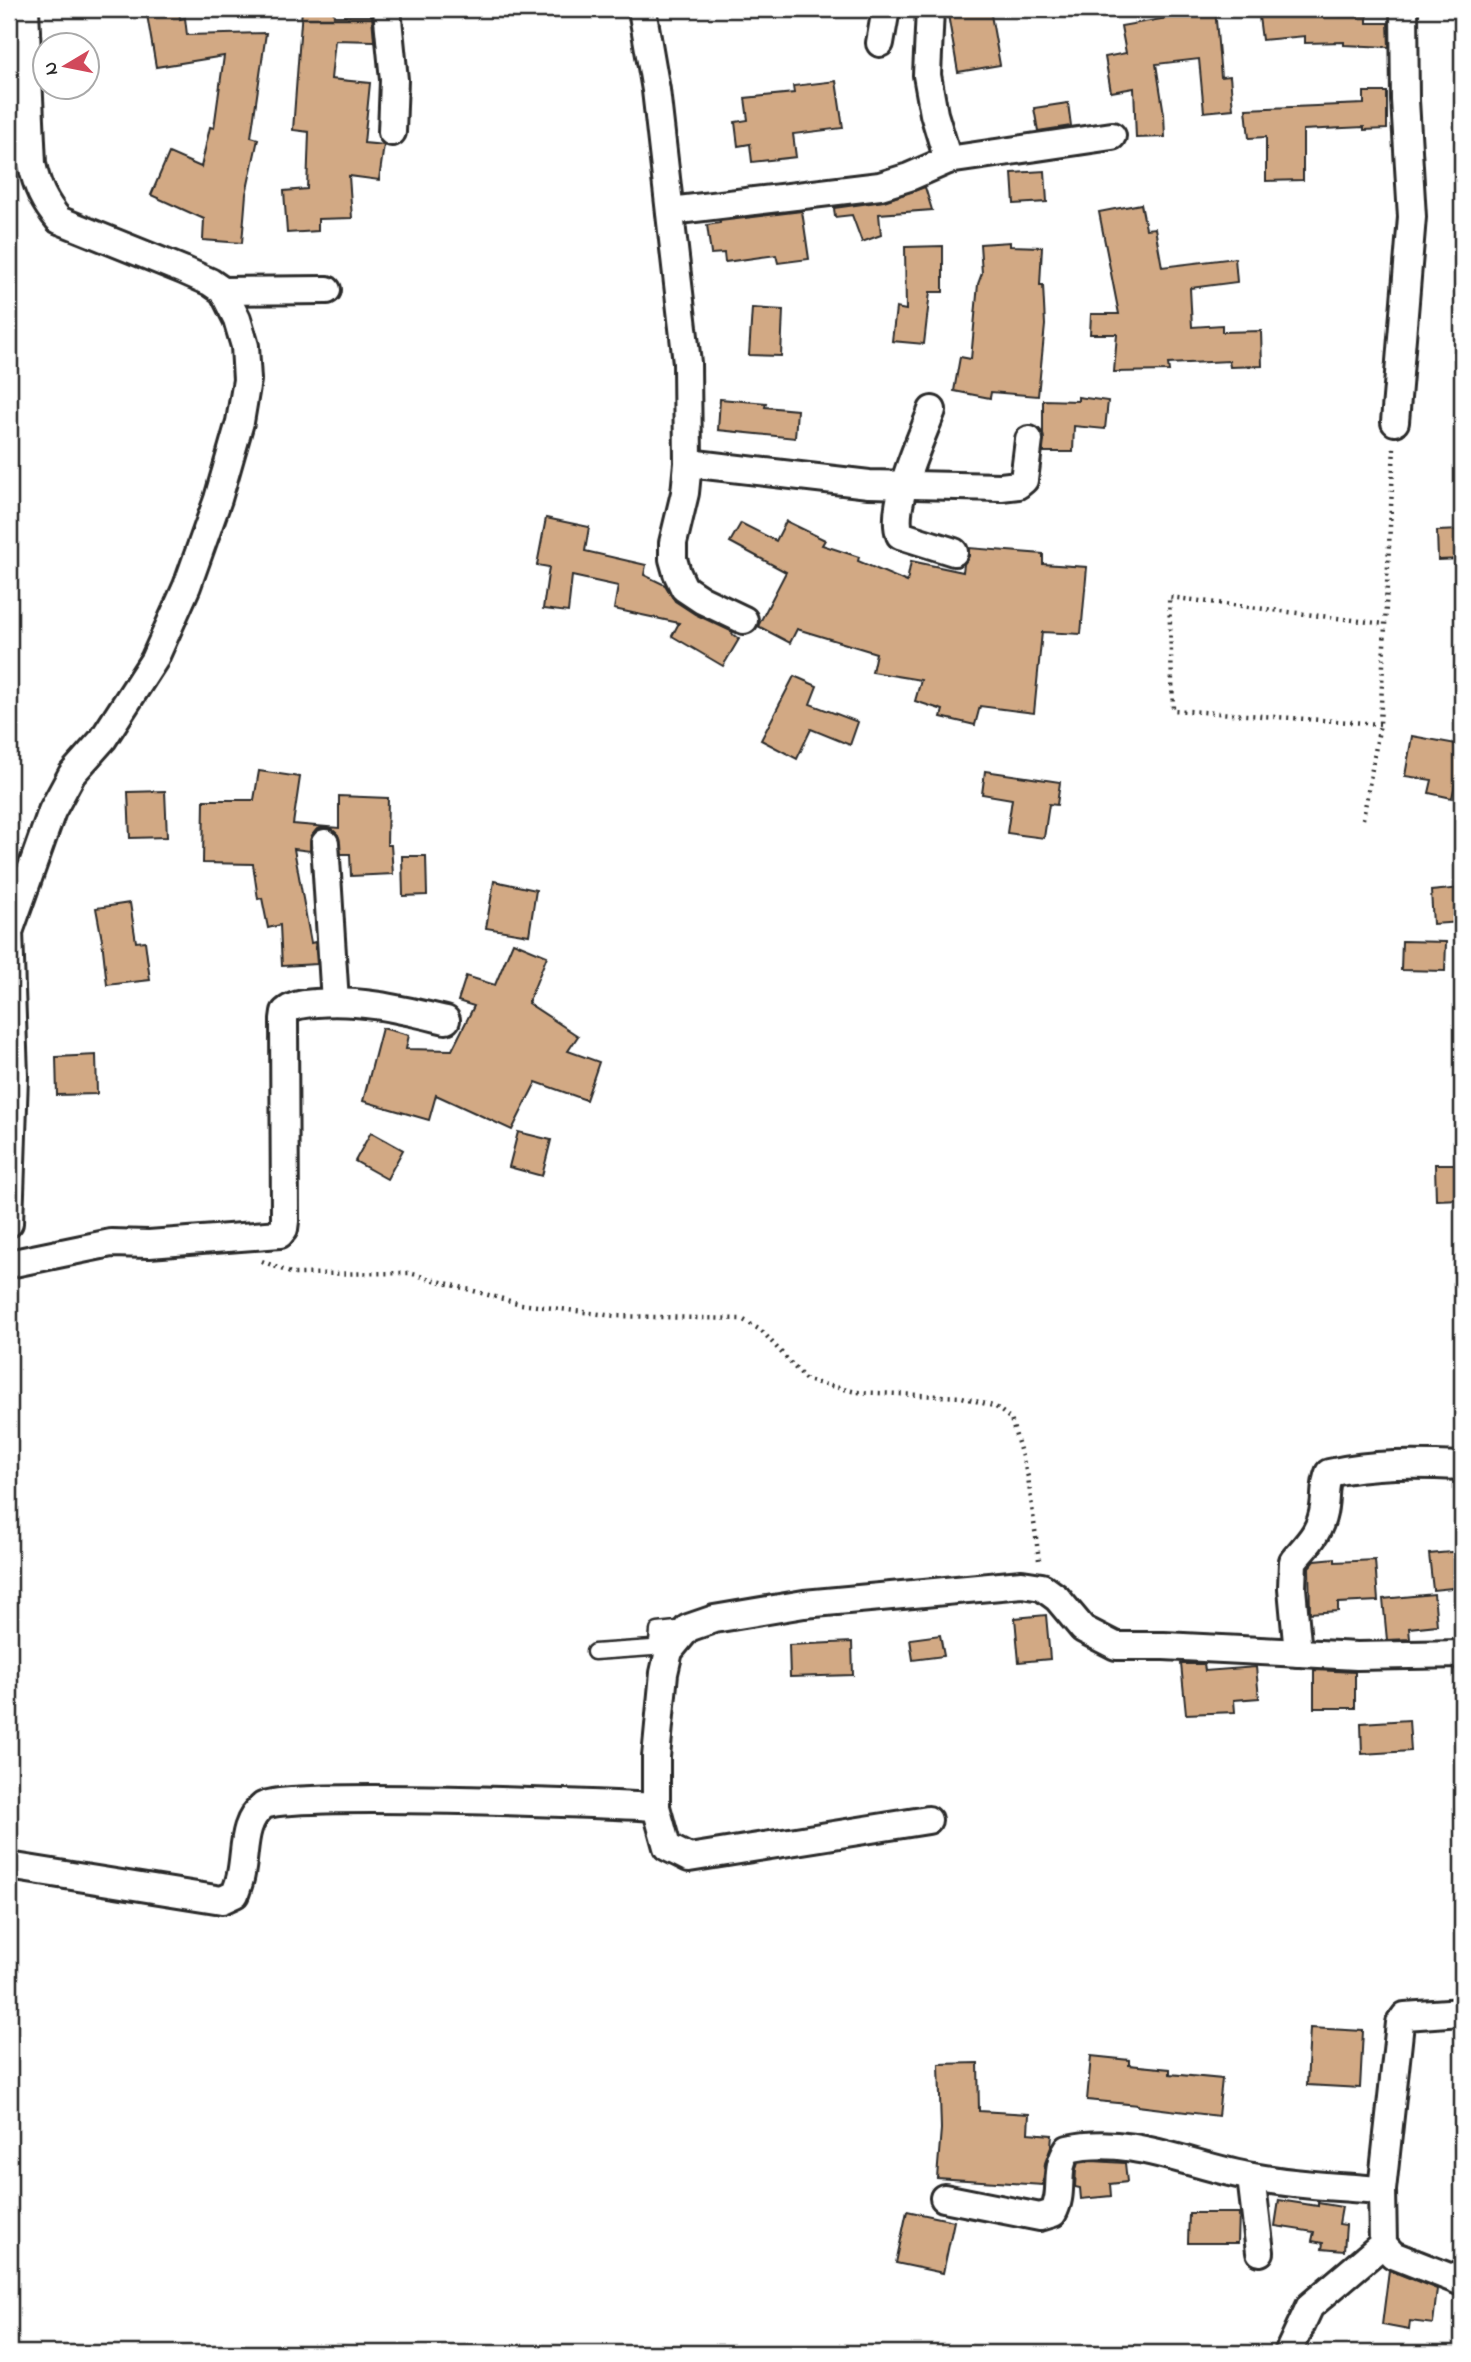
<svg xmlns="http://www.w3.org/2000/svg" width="1471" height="2362" viewBox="0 0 1471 2362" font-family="'Indie Flower',sans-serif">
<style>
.building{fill:#d2a984;stroke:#2b2b2b;stroke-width:2}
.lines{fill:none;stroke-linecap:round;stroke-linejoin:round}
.service-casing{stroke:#2b2b2b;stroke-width:19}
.minor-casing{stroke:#2b2b2b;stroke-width:32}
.path{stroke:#2b2b2b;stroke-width:4.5;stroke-dasharray:2 5;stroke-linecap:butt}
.service{stroke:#fff;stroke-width:14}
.minor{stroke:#fff;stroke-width:26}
</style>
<rect width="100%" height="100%" fill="#fff"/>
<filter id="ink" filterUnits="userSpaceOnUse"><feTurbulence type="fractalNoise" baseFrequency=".0143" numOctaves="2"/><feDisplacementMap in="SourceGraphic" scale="14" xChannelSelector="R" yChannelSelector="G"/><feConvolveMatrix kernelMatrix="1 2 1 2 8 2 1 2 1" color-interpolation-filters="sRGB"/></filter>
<g filter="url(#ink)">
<!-- building -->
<g class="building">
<polygon points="146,9 179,9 180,19 185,18 187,35 266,33 251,137 258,139 246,194 242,243 203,240 204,219 151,195 169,153 201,167 210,127 214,128 224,56 156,67"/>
<polygon points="302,9 333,9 334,16 372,16 374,41 335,40 331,79 370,83 364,143 384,145 379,180 349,176 352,218 318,219 318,231 287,233 284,191 307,189 309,132 293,130"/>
<polygon points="947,9 990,9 1000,65 958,72"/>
<polygon points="1171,9 1215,9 1221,77 1230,76 1233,109 1204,112 1199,59 1156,64 1164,114 1165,137 1136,138 1134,88 1111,92 1105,57 1126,53 1121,26 1173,17"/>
<polygon points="1258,9 1340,9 1340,16 1367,16 1367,23 1388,23 1389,47 1344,45 1344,42 1305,43 1305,36 1262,40"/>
<polygon points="836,81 843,128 793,134 796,157 752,162 750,144 738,146 735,122 748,120 745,98 794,93 793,86"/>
<polygon points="1364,92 1387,92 1387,129 1364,130 1364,127 1303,130 1303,180 1266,181 1266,137 1249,138 1246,109 1364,104"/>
<polygon points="1068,103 1071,126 1038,131 1034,108"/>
<polygon points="1045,171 1047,202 1014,204 1012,173"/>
<polygon points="925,187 932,210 879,214 881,235 862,242 852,215 835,217 834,208 884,201"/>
<polygon points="1141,204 1146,229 1155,228 1162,267 1235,258 1237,282 1190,288 1192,327 1222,325 1222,332 1261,331 1262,366 1230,367 1229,361 1168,364 1169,371 1114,372 1117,334 1090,334 1091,314 1119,314 1099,212"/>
<polygon points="802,211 809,259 778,263 776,255 725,262 724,253 711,254 707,225 720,223 720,221"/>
<polygon points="1010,242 1010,246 1042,247 1040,285 1043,285 1045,325 1038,396 991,392 990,398 954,391 960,357 971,359 978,284 982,273 980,244"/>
<polygon points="943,246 943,292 930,292 924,344 892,341 896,308 906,310 905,247"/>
<polygon points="752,308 783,310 781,356 749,355"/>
<polygon points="1078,397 1108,401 1105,429 1074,426 1073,452 1043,452 1043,400 1078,401"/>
<polygon points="720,399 766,403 765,407 797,410 795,438 718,430"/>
<polygon points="546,518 589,527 585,551 646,565 644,575 665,585 675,601 695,614 733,632 732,634 739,639 723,666 672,636 679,623 614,609 618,586 572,576 568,612 543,609 549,567 537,565"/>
<polygon points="786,521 825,540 822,545 859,557 858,561 907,582 911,561 963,572 964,564 969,556 969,548 1043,554 1043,564 1087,567 1081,634 1042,632 1034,713 980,706 975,725 941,717 943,710 915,701 921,680 872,672 876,653 797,629 790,643 758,626 786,572 730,542 741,523 776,541"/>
<polygon points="1462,530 1462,559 1438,560 1437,531"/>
<polygon points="794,676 817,686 810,704 858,722 850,745 811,729 797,759 761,740"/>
<polygon points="1412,736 1462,745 1462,786 1455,784 1452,798 1429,793 1432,780 1405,776"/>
<polygon points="259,771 300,777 293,824 339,828 339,796 388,798 387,845 391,845 393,874 351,876 350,854 341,854 338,835 331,829 323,827 316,830 311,837 310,851 294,849 311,943 315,942 317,964 282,966 280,925 268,928 262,898 258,899 253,864 203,863 204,800 254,800"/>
<polygon points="985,771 1060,782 1057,805 1049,804 1044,838 1007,833 1012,799 982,794"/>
<polygon points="165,791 167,837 130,838 128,792"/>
<polygon points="402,856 426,856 427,895 403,896"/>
<polygon points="494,881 536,890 529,935 486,928"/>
<polygon points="1462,888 1462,922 1433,924 1431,891"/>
<polygon points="130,903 136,942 145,941 150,980 107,985 102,940 96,908"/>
<polygon points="1402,941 1446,942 1445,971 1401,970"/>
<polygon points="513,942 547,956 528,1003 578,1036 568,1051 599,1062 586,1100 536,1082 512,1130 436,1095 429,1120 363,1101 382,1028 409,1035 406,1049 452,1050 474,1006 458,1001 466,976 495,985"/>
<polygon points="96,1055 97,1094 57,1095 56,1057"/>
<polygon points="371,1132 403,1150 387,1179 355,1161"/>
<polygon points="518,1132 551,1140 542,1176 509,1167"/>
<polygon points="1435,1164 1462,1164 1462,1199 1436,1200"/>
<polygon points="1462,1551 1462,1587 1433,1590 1429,1554"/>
<polygon points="1335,1558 1335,1562 1375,1560 1378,1601 1338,1603 1338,1611 1310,1613 1309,1567 1315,1560"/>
<polygon points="1434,1594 1437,1625 1409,1628 1410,1639 1387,1640 1383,1599"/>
<polygon points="1046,1615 1050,1659 1019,1662 1015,1618"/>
<polygon points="940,1635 944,1656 913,1660 910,1639"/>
<polygon points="852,1642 853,1675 790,1677 789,1645"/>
<polygon points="1181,1664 1204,1664 1205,1671 1256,1667 1259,1698 1234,1700 1235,1712 1186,1714"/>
<polygon points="1314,1670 1355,1672 1355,1708 1314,1708"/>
<polygon points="1409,1720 1411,1751 1362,1754 1361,1723"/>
<polygon points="1310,2028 1363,2031 1360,2088 1307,2085"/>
<polygon points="1091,2056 1129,2060 1129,2065 1170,2069 1170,2074 1222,2079 1218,2116 1138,2106 1138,2105 1087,2100"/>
<polygon points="978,2063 979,2111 1029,2114 1028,2133 1052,2135 1051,2147 1045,2163 1043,2185 937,2178 941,2129 939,2064"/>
<polygon points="1092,2161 1125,2163 1127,2182 1110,2184 1111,2196 1081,2199 1080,2188 1075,2187 1076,2169 1078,2163"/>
<polygon points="1279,2200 1318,2206 1318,2203 1342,2207 1339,2224 1346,2225 1344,2251 1322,2249 1323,2243 1312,2241 1314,2232 1275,2226"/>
<polygon points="907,2211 954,2221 943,2273 896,2263"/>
<polygon points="1189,2213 1239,2213 1238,2243 1188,2243"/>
<polygon points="1389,2270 1437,2289 1433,2324 1410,2321 1409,2330 1382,2325"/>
</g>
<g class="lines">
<!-- service casing -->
<g class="service-casing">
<polyline id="service" points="594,1652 652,1648 657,1644 658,1631 686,1628"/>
</g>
<!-- minor casing -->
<g class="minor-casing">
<g id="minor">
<polyline points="387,9 394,80 392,132"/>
<polyline points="642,9 656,90 687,363 688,463 685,493 673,543 673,559 677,573 684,588 702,600 744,620"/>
<polyline points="930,9 927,75 934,114 948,160"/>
<polyline points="880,43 886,9"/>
<polyline points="670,211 880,186 909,177 948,160 1112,136"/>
<polyline points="223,291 327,290"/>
<path d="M932,410C921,440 889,506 900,535L954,552"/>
<polyline points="1395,422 1412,217 1405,100 1404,9"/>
<polyline points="688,463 869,484 1001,487 1018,485 1024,480 1029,440"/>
<polyline points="325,843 335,1002"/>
<polyline points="9,931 14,1076 9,1223"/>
<path d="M9,932L52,811L72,774L103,739L154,660L187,586L218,499L240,422L247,380L245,346L237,319L223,291L210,282L183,270L59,220C44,202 37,187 32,164L25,9"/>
<path d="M9,1264L111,1243L149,1244L280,1234L284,1229L285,1221L284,1019L285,1012C294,1004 305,1004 316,1003C361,999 403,1010 446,1020"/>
<path d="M1298,1653L1292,1588L1293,1561C1308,1543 1321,1532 1324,1507C1326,1494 1324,1485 1329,1473C1373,1463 1417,1464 1462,1466"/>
<polyline points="656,1807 667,1847 689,1858 928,1820"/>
<path d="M9,1866L222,1900L235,1894C237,1888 240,1881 241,1874C246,1850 242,1822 263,1806C281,1791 610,1804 656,1807V1757L664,1673L669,1651L688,1628L714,1619L804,1604L1022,1584L1042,1587L1057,1598L1083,1629L1116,1646H1164L1357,1656L1462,1654"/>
<polyline points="1462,2012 1405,2016 1400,2023 1382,2190 1383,2244 1393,2255 1462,2282"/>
<polyline points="1251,2177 1260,2252"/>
<path d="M944,2198L1040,2217L1053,2213C1065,2192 1053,2171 1068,2149C1130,2134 1193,2167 1253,2177C1296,2185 1339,2187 1382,2190"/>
<polyline points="1288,2353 1310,2306 1383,2244"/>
</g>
</g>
<!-- path -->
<g class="path">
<polyline points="1380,724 1173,710 1169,597 1385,624"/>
<polyline points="1363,819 1380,724 1394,447"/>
<polyline points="262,1261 293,1274 409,1273 521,1304 615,1316 742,1319 762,1331 806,1380 856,1392 962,1397 996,1407 1011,1419 1028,1477 1039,1560"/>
</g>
<!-- service -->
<use href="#service" class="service"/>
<!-- minor -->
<use href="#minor" class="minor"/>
</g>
</g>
<!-- margin -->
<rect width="1471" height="2362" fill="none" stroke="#fff" stroke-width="35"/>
<rect x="18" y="18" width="1436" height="2327" fill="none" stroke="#2b2b2b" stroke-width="2.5" filter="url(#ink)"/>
<!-- north arrow -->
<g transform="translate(66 66) rotate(260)"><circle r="33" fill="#ffffff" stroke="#aaaaaa" stroke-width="2"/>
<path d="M0-5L12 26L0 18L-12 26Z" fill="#d1495b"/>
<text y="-10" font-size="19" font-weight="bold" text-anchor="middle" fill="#2b2b2b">N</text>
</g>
</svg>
